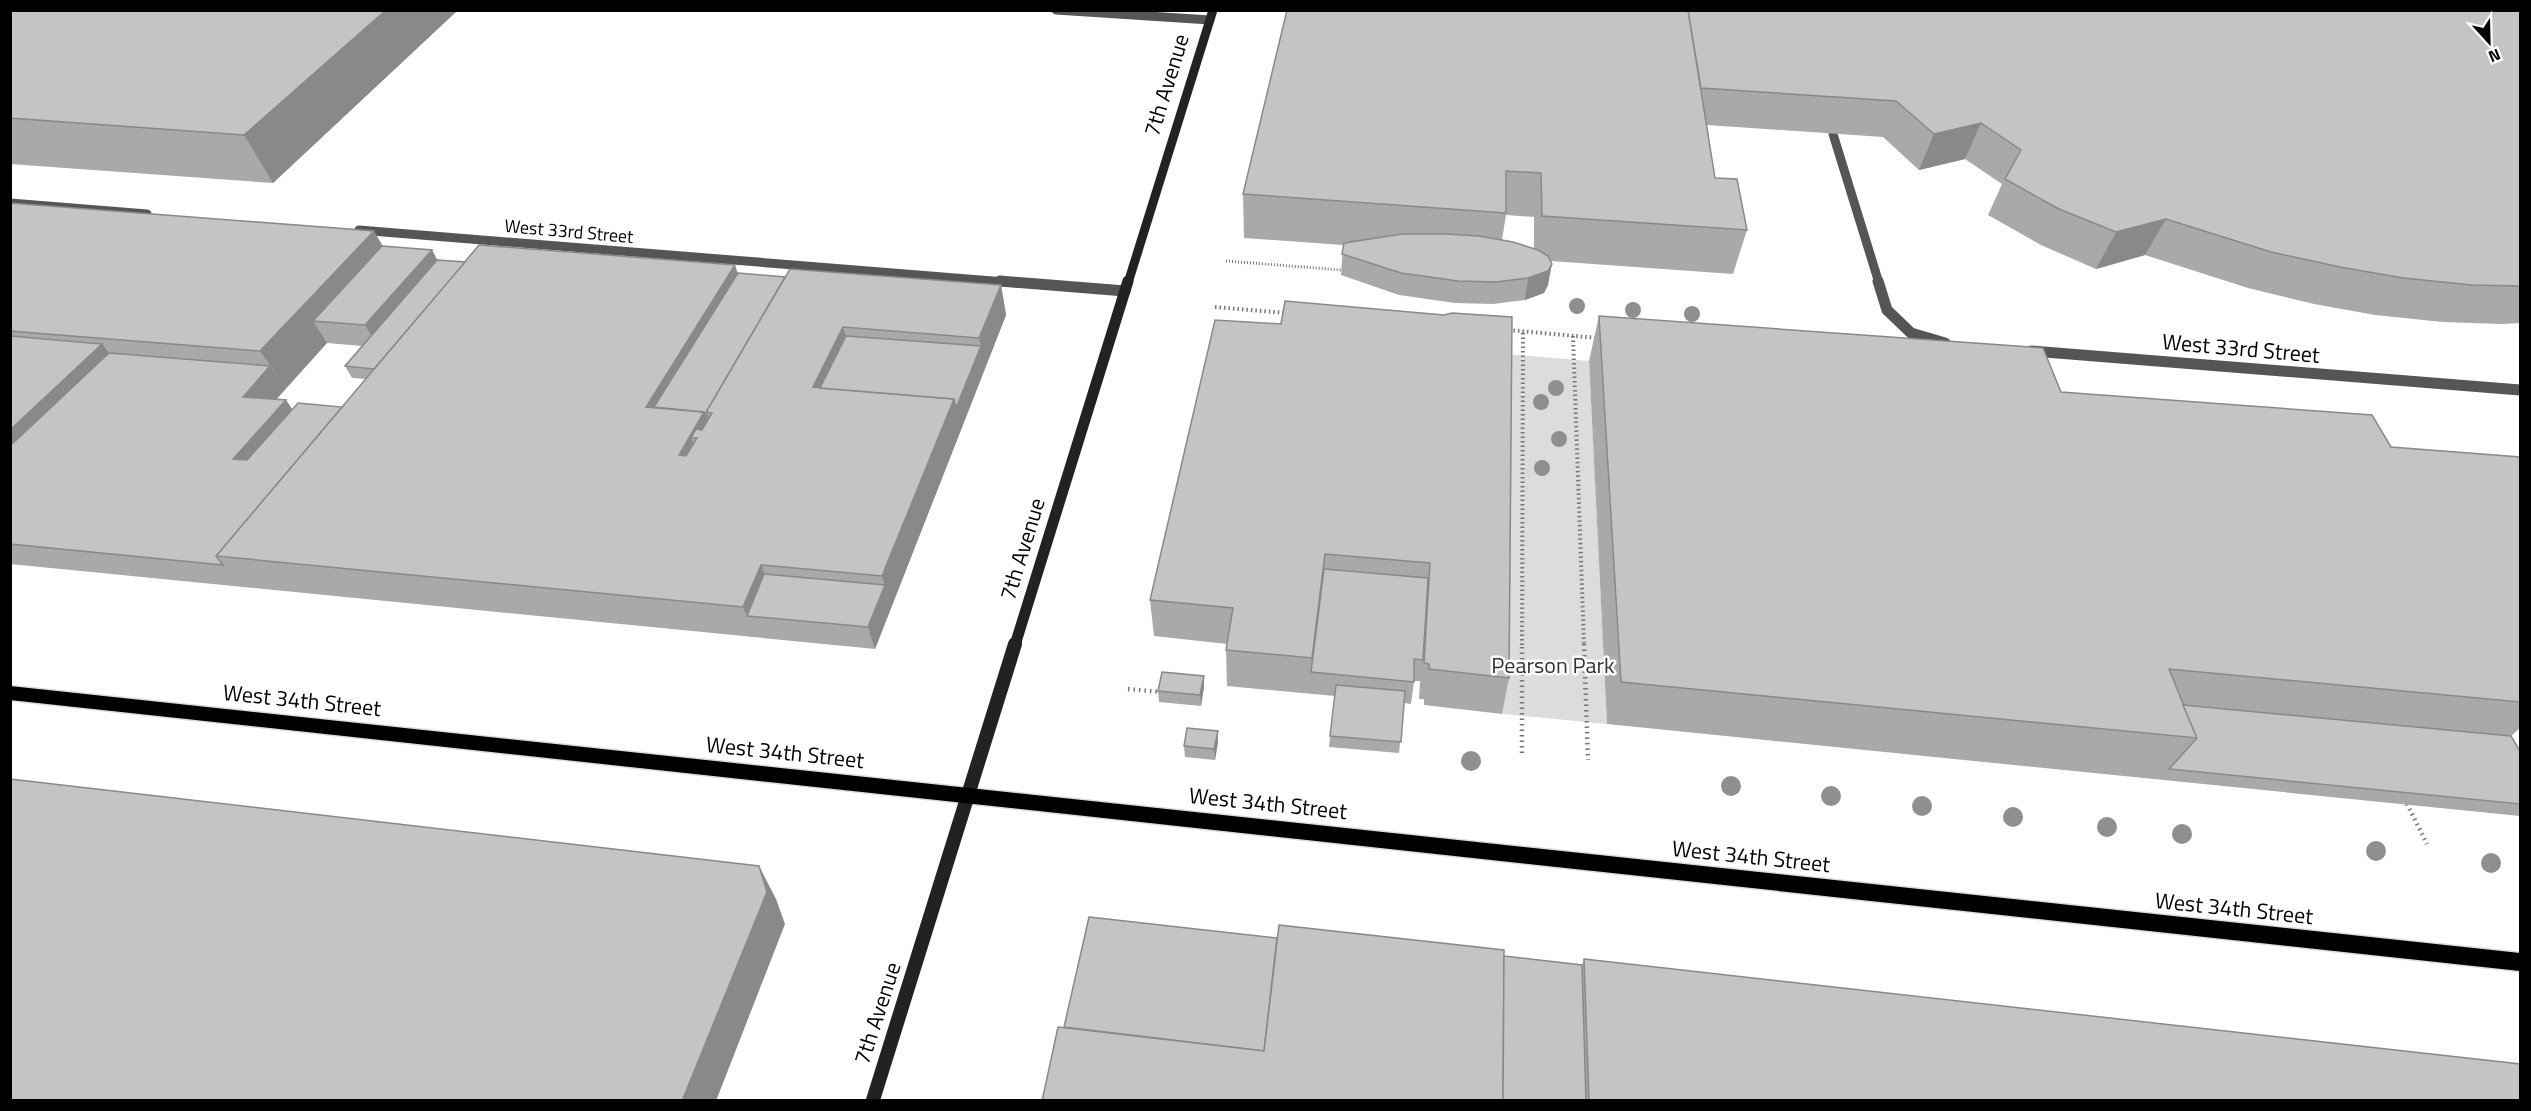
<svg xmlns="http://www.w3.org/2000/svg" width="2531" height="1111" viewBox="0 0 2531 1111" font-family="'Titillium Web',sans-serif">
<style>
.green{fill:#dcdcdc}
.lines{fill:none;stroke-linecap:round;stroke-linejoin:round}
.primary-casing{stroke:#dbdbdb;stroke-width:3}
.path-far2{stroke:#777;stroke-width:3;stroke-dasharray:1 2;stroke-linecap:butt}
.path-far1{stroke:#777;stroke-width:4;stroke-dasharray:1.5 3;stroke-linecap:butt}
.path{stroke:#777;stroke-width:4.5;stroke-dasharray:1.5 4;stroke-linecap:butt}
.service-far1{stroke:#555;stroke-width:9}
.service{stroke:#555;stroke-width:11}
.minor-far1{stroke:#555;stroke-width:9}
.minor{stroke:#555;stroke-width:11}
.secondary-far2{stroke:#222;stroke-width:9}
.secondary-far1{stroke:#222;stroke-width:11}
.secondary{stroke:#222;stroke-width:14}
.primary{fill:#000;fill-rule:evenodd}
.tree{fill:#8f8f8f}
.wall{fill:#a9a9a9;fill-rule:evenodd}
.shaded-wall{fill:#898989}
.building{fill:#c4c4c4;stroke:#898989;stroke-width:1.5}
.labels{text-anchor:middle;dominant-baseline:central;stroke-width:5;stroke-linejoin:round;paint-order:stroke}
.far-street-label{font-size:18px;fill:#000;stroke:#fff}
.street-label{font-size:22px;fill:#000;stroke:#fff}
.park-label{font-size:22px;fill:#333;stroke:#fff}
</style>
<rect width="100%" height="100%" fill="#fff"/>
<!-- green -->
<polygon class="green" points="1506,354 1589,361 1607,724 1502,714"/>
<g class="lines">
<!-- primary casing -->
<g class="primary-casing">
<polygon id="primary" points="10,686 2520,953 2520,971 10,700"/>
</g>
<!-- path-far2 -->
<polyline class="path-far2" points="1226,261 1341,270"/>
<!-- path-far1 -->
<g class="path-far1">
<polyline points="1215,307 1286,313"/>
<polyline points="1509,330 1597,338"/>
<polyline points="1573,336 1584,645"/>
<polyline points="1522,645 1523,331"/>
</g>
<!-- path -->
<g class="path">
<polyline points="1584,644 1588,760"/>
<polyline points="1128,689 1161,692"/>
<polyline points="1522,753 1522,644"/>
<polyline points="2407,804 2427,844"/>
</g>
<!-- service-far1 -->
<polyline class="service-far1" points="1833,134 1879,283"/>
<!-- service -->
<g class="service">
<polyline points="1878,281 1887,310 1911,333 1945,343"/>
<polyline points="2031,351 2520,390"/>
</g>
<!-- minor-far1 -->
<g class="minor-far1">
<polyline points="1056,10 1210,20"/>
<polyline points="10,203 147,214"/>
<polyline points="359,230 1018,283"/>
</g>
<!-- minor -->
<polyline class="minor" points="1000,281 1125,291"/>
<!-- secondary-far2 -->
<polyline class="secondary-far2" points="1128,283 1213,10"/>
<!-- secondary-far1 -->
<polyline class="secondary-far1" points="1015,645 1128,281"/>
<!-- secondary -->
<polyline class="secondary" points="873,1100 1015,644"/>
<!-- primary -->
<use href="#primary" class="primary"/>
</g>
<!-- trees -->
<g class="tree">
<circle cx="1577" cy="306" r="8"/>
<circle cx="1633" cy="310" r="8"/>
<circle cx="1692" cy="314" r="8"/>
<circle cx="1556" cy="388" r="8"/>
<circle cx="1541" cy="402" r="8"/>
<circle cx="1559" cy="439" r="8"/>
<circle cx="1542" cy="468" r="8"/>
<circle cx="1471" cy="761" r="10"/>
<circle cx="1731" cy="786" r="10"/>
<circle cx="1831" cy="796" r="10"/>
<circle cx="1922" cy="806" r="10"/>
<circle cx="2013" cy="817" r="10"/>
<circle cx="2107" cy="827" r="10"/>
<circle cx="2182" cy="834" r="10"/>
<circle cx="2376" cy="851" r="10"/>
<circle cx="2491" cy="863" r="10"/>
</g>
<!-- wall -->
<g class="wall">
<polygon points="10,10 458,10 273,183 10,164"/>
<path d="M1287,10H2520V323L2502,324L2443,322L2375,315L2314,304L2248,288L2145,255L2096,269L2041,245L1988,215L2002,184L1965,159L1919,170L1883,137L1707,125L1715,178L1747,230L1733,274L1551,261L1548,285L1544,293L1525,300L1493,304L1455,303L1399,295L1341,275L1343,245L1244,238L1243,194ZM1506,215L1534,217V249L1502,240Z"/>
<path d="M10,203L383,246L432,250L437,260L465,262L738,273L785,277L1001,285L1006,315L875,649L10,564ZM327,343L362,346L345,366L352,378L366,379L342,407L292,409L276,400Z"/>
<polygon points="1599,316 2391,447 2520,457 2520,728 2511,736 2520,751 2520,816 1607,724 1589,361"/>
<polygon points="1281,324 1509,678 1502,714 1424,705 1424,699 1419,699 1420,681 1414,681 1411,704 1404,703 1399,753 1329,747 1335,696 1227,686 1226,650 1227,644 1154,636 1150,600"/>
<polygon points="1204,676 1204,687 1201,706 1159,702 1158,691"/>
<polygon points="1218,731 1218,742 1215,760 1185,757 1184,746"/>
<polygon points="1277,938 1504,956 1582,965 1584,959 2520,1101 1042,1101 1064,1027"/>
</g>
<!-- shaded-wall -->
<g class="shaded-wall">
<polygon points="386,10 458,10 273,183 244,135"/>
<polygon points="1981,123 1965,159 1919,170 1934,134"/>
<polygon points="2166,219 2145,255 2096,269 2116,232"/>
<polygon points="374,231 395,267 313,321 327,343 286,388 260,351"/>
<polygon points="432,250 443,271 378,347 365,325"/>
<polygon points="1552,264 1548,285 1544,293 1525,300 1528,278"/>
<polygon points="735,265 745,295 671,417 646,407"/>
<polygon points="1001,285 1006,315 875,649 868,627 885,585 882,576 954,399 981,346 979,338"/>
<polygon points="843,327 852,358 833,397 813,387"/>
<polygon points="102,344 126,375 10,488 10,430"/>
<polygon points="270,366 286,388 259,419 243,397"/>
<polygon points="286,400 301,422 250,481 233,459"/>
<polygon points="704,412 716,443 697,438 691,438 703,467 679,455"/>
<polygon points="1325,554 1323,590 1311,672 1310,693 1312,658"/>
<polygon points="761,565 773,595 747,616 743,607"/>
<polygon points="1204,676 1204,687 1201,706 1200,695"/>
<polygon points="1218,731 1218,742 1215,760 1214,749"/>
<polygon points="759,866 776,899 785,924 716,1101 682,1101"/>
</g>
<!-- building -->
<g class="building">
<polygon points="10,10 386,10 244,135 10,118"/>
<polygon points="1287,10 1688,10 1715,178 1737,179 1747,230 1542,216 1541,173 1506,171 1506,213 1243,194"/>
<polygon points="1688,10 2520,10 2520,286 2472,285 2403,278 2340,267 2271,252 2166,219 2116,232 2059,209 2005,179 2021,150 1981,123 1934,134 1896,101 1701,88"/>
<polygon points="10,203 374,231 260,351 10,331"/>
<polygon points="1402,234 1446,234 1479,236 1513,242 1538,250 1548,256 1552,264 1548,271 1528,278 1496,282 1458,281 1401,273 1342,254 1344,243"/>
<polygon points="479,245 735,265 646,407 704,412 679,455 686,456 697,438 691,438 696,429 702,430 712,413 706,412 790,269 1001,285 979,338 843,327 813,387 954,399 882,576 761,565 743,607 216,556"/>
<polygon points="382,246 432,250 365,325 313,321"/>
<polygon points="437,260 465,262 374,369 345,366"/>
<polygon points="738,273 785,277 706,412 708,418 707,420 704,412 654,407"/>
<polygon points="1285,301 1444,315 1452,313 1512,317 1509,678 1429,669 1429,664 1424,663 1430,563 1325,554 1312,658 1226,650 1233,608 1150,600 1215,320 1281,324"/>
<polygon points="1599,316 2043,348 2061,392 2372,415 2391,447 2520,457 2520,702 2169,669 2197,738 1621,682"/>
<polygon points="10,336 102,344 10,430"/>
<polygon points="846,336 981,346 956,408 954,399 820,388"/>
<polygon points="109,353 270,366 243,397 286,400 233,459 247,460 298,403 342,407 216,556 223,565 10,544 10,446"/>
<polygon points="1324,569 1428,578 1423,660 1414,659 1414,682 1311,672"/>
<polygon points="764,574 885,585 868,627 747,616"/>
<polygon points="1162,672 1204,676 1200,695 1158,691"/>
<polygon points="1336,685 1405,691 1401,742 1330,736"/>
<polygon points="2183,705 2511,736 2520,751 2520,804 2169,769 2197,738"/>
<polygon points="1187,728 1218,731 1214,749 1184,746"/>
<polygon points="10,779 759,866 767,892 682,1101 10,1101"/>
<polygon points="1089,917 1277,938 1264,1051 1064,1027"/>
<polygon points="1279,925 1504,950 1503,1101 1042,1101 1058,1027 1264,1051"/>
<polygon points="1504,956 1582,965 1586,1101 1503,1101"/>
<polygon points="1584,959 2520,1064 2520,1101 1589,1101"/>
</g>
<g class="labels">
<!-- far-street labels -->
<g class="far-street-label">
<text transform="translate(569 231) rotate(5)">West 33rd Street</text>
</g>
<!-- street labels -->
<g class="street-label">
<text transform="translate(1166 85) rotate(-73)">7th Avenue</text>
<text transform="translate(2241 348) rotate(5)">West 33rd Street</text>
<text transform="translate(1022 549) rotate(-73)">7th Avenue</text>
<text transform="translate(302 700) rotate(6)">West 34th Street</text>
<text transform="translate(785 752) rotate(6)">West 34th Street</text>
<text transform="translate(1268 803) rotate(6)">West 34th Street</text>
<text transform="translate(1751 856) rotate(6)">West 34th Street</text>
<text transform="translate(2234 908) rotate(6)">West 34th Street</text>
<text transform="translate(877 1013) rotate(-72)">7th Avenue</text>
</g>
<!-- park labels -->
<g class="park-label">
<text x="1553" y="665">Pearson Park</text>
</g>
</g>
<!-- border -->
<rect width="2531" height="1111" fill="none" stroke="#000000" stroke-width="24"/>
<!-- north arrow -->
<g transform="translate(2489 42) rotate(158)" stroke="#ffffff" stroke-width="4.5" paint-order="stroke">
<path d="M0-4.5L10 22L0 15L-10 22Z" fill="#000000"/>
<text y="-9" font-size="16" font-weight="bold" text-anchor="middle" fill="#000000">N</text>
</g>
</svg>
